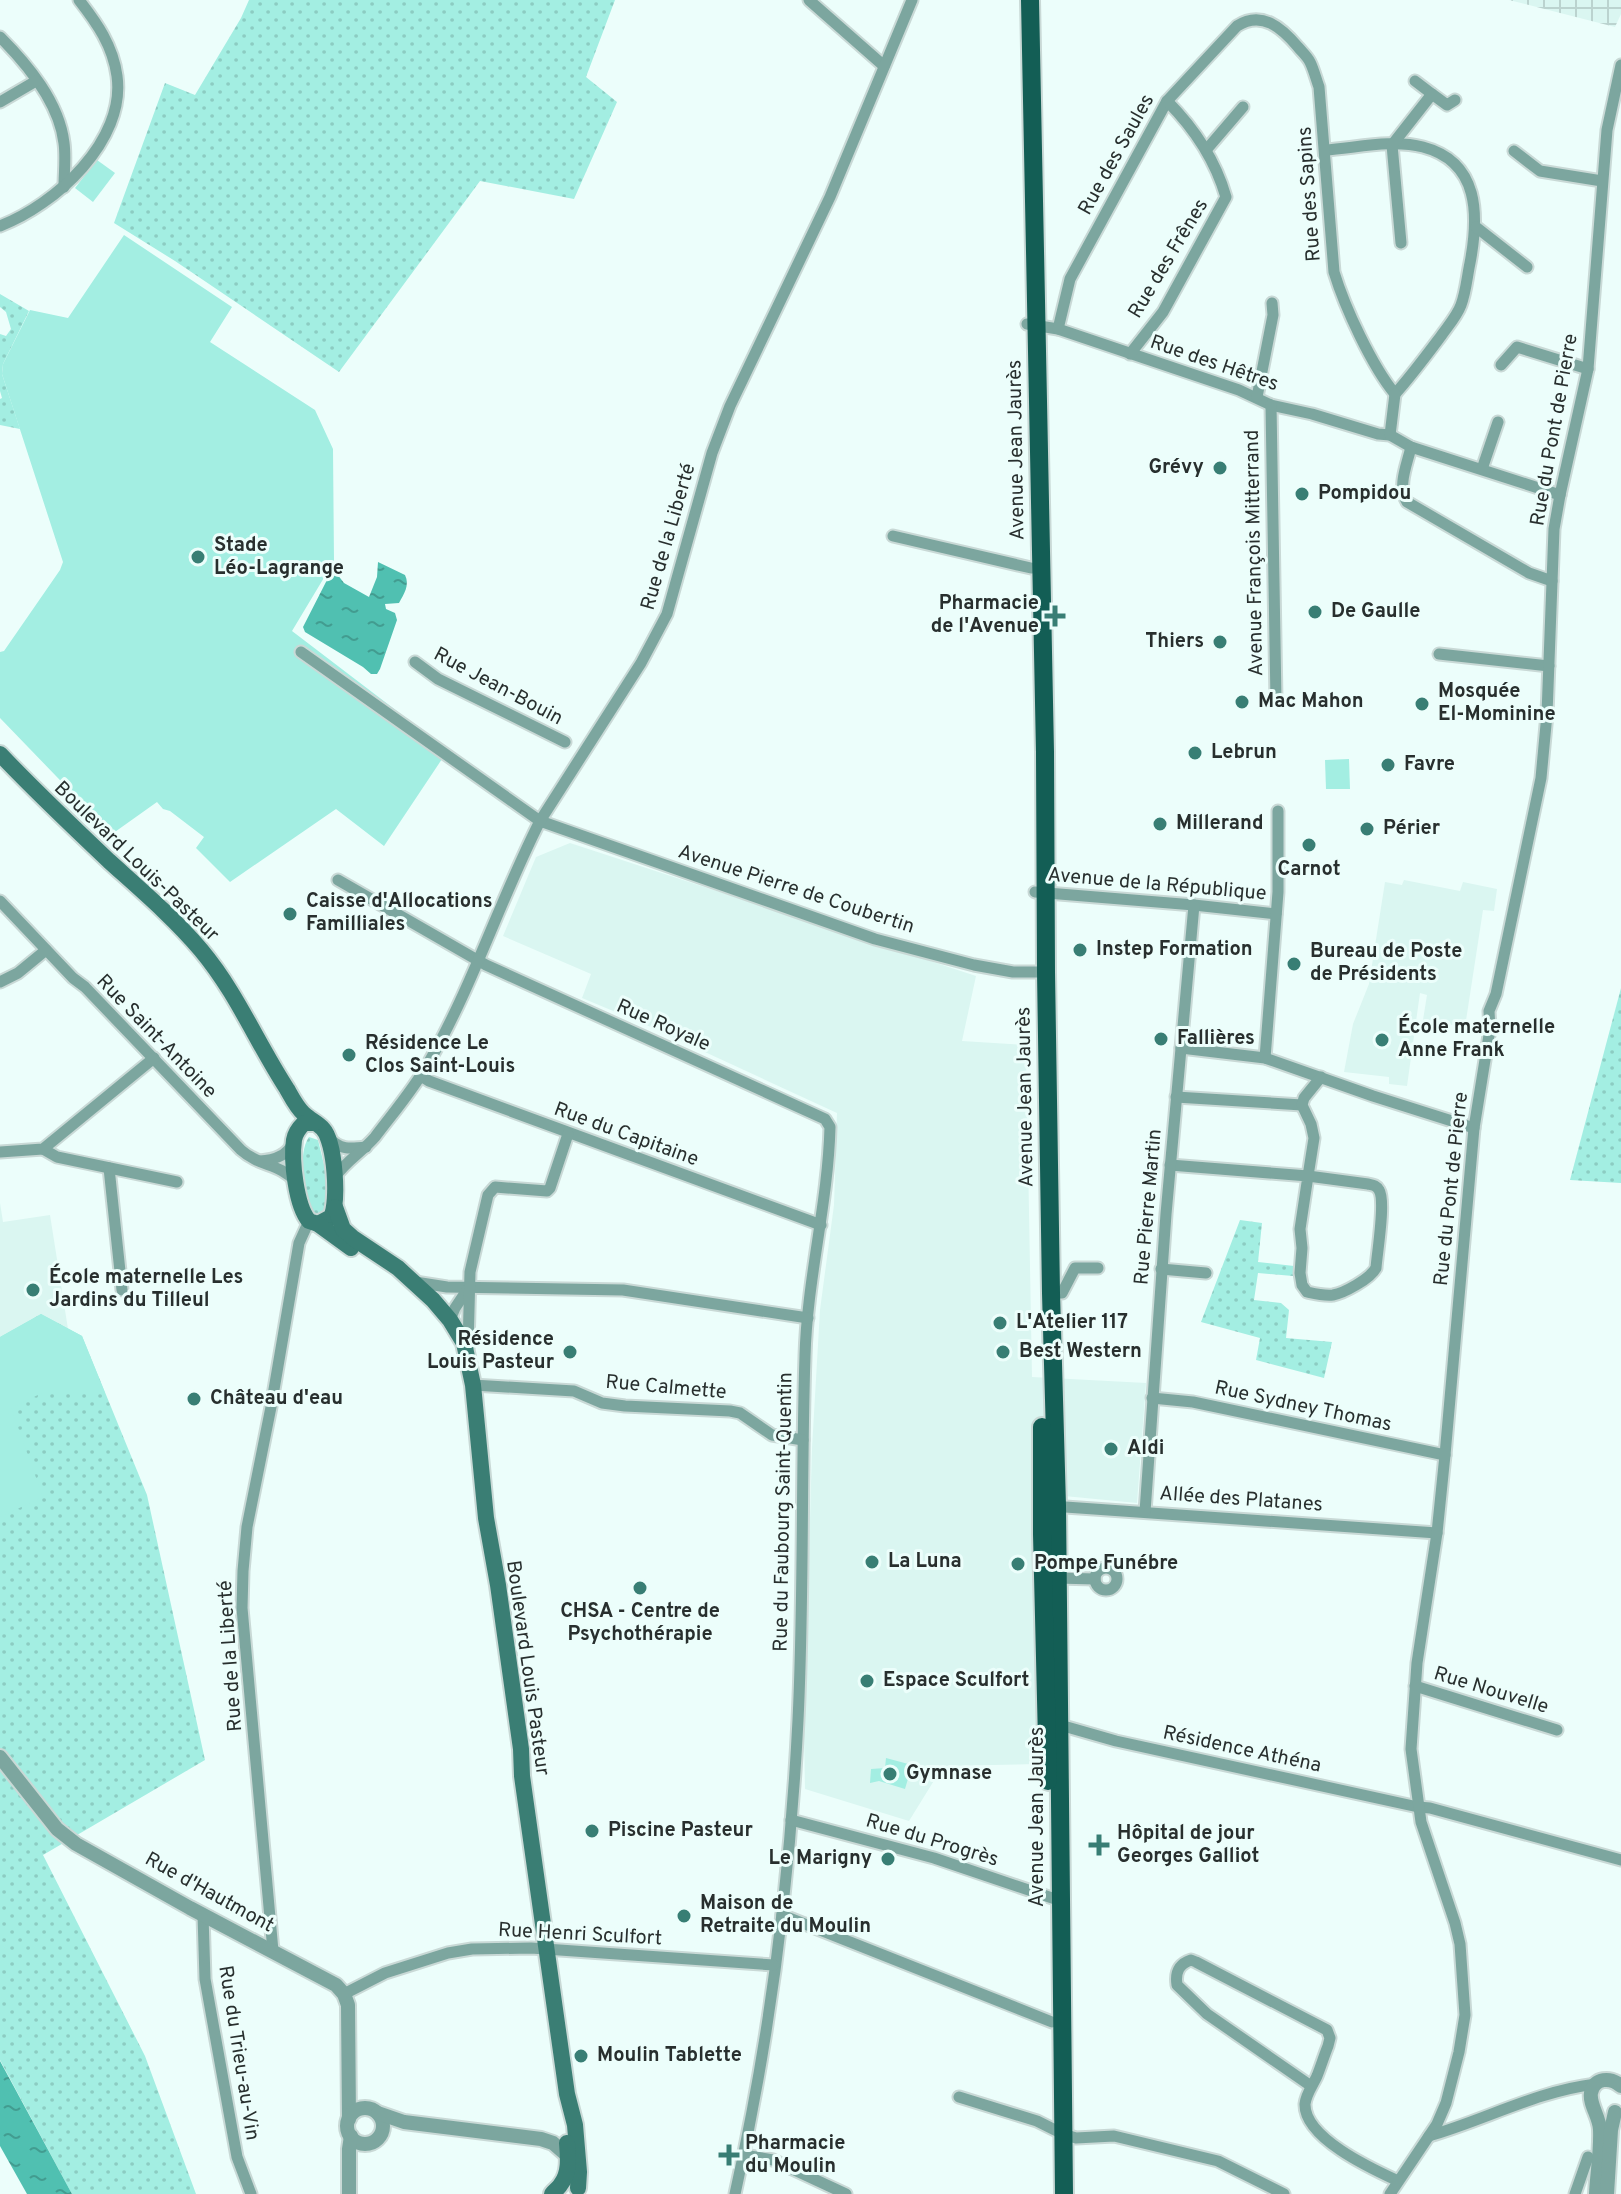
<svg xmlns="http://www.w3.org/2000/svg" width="1621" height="2194" viewBox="0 0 1621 2194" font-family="Overpass,sans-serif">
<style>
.built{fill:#daf6f1}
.industrial{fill:url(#industrial-grid)}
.grass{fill:url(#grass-dots)}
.green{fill:#a3eee2}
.water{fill:url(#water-ripples)}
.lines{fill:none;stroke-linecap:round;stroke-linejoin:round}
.minor-casing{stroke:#c9d9d6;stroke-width:15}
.tertiary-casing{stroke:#c9d9d6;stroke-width:18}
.secondary-casing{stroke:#c9d9d6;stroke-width:20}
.primary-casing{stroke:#c9d9d6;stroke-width:22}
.minor{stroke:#7ca69f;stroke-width:11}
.tertiary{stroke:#7ca69f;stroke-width:14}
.secondary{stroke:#3a7e74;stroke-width:16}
.primary{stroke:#135e55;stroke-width:18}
.poi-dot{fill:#387e74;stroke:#ecfefb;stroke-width:3}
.labels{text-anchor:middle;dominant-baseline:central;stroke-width:6;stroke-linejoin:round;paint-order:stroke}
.street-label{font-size:20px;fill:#282f2e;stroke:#ecfefb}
.poi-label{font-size:20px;font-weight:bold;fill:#282f2e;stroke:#ecfefb;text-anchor:start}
</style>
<defs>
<pattern id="industrial-grid" width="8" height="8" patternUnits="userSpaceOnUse" patternTransform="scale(2)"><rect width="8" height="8" fill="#daf6f1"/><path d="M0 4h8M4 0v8" fill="none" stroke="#bbd3cf"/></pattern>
<pattern id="grass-dots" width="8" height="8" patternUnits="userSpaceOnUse" patternTransform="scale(2)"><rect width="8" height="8" fill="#a3eee2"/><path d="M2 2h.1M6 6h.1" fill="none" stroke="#8cccc2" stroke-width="1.8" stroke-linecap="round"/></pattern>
<pattern id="water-ripples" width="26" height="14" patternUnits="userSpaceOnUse" patternTransform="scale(2)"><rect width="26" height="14" fill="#50c0b1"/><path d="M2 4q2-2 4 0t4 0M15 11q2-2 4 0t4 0" fill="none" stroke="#429c90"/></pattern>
</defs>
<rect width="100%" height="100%" fill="#ecfefb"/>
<!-- built -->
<g class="built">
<polygon points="570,843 976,976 962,1041 1026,1045 1032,1377 1146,1383 1137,1503 1033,1493 1037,1764 943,1766 909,1821 805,1789 804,1734 812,1448 820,1310 834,1205 837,1113 642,1023 582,998 591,974 503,936 536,857"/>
<polygon points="1404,880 1460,891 1463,882 1497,889 1494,911 1483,910 1465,1027 1423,1020 1427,995 1420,993 1407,1086 1389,1084 1389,1077 1344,1072 1353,1024 1369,984 1385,882 1402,885"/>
<polygon points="0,1203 3,1222 50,1215 68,1329 41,1314 0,1337"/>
</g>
<!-- industrial -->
<polygon class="industrial" points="1509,0 1621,0 1621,14 1615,27"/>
<!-- grass -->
<g class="grass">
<polygon points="249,0 615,0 586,77 617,102 574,199 480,181 339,372 175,261 114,223 165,83 195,95 241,18"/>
<polygon points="0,294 29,311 3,364 2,374 20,429 0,425 0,399 2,398 0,391 0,334 6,336 11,329 6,312 0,307"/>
<polygon points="1621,988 1621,1183 1570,1180"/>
<path d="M309,1137L318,1140L328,1181L327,1213L317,1217C303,1203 297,1153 309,1137Z"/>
<polygon points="1240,1220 1262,1223 1258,1262 1294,1266 1293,1276 1258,1273 1254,1300 1281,1303 1289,1310 1286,1338 1332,1342 1324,1378 1256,1360 1260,1338 1201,1322"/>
<polygon points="41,1314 82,1336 147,1495 205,1760 43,1855 145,2056 196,2194 72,2194 0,2060 0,1337"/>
</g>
<!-- green -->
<g class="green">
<polygon points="97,160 115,173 93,202 75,188"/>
<polygon points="124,235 232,307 210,342 315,410 333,449 334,561 292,631 448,750 384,846 336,809 230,882 196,848 204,837 170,811 163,809 157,802 112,834 0,718 0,652 4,651 60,570 63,562 2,374 3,364 30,310 68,318"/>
<polygon points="1349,759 1350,789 1326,789 1325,760"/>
<polygon points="41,1314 82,1336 105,1393 42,1393 11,1408 43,1497 0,1517 0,1337"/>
<polygon points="886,1758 912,1765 905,1789 879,1781 870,1783 871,1769 885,1768"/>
</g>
<!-- water -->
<g class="water">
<path d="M378,562L405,575C410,585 404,594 399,603L385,604L386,609L395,613L397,620L380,669L377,674H371L363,667L305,632L303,627L328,578L337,574L344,583L369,597L377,577Z"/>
<polygon points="0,2061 72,2194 27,2194 0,2146"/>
</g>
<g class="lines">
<!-- minor casing -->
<g class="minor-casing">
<g id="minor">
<polyline points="809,0 884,66"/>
<path d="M0,37C28,65 59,102 64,143C66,157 64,173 64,187"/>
<polyline points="1415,81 1432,94"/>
<polyline points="0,102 36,81"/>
<polyline points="1207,149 1243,107"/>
<path d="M1325,150C1356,148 1392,139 1423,147C1480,162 1479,216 1470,263C1467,277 1466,292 1461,305C1457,316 1448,326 1441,336C1426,356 1412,375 1395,394"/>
<polyline points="1514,151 1540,171 1602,181"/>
<path d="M0,226C55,205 126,141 117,76C113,46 97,23 79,0"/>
<polyline points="1476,227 1527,267"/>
<polyline points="1401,243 1392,145 1432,94 1447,105 1455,100"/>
<polyline points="1027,324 1058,329 1239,390 1271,405 1312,414 1378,434 1390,435 1411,447 1560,495"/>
<path d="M1058,329L1070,279L1167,101L1237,26C1262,10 1282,28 1298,47C1302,52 1307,56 1310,62C1314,70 1316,79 1319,87L1334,272C1345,308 1372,366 1395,394"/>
<path d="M1130,354L1163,312L1226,197C1215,159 1195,129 1167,101"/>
<polyline points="1501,365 1517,347 1588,369"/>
<polyline points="1257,397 1273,315 1272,303"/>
<polyline points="1271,405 1276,701"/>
<polyline points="1390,435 1395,394"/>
<path d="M1411,447C1407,465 1397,486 1407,502L1529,573L1552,581"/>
<polyline points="1482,469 1498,422"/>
<polyline points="893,536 1031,568"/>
<polyline points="301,652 540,821 875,939 974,965 1013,972 1046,972"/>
<polyline points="1439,654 1549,666"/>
<polyline points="415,662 438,679 565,742"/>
<path d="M338,880L486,965L825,1119L830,1127C828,1204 807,1279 805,1356C801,1477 804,1599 798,1720C790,1879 770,2038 735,2194"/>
<polyline points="1035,892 1194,905 1276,914"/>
<path d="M0,901L73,978L85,987L241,1150C260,1167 279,1163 295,1181"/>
<polyline points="0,982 18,973 46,950"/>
<polyline points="1181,1048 1265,1058 1373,1096 1474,1128"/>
<polyline points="1265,1058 1278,892 1278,811"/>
<polyline points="421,1076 429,1081 821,1225"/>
<polyline points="1176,1097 1302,1105"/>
<path d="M328,1137C340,1150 349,1149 366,1147"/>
<polyline points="43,1149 57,1157 177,1182"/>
<polyline points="0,1152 43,1149 154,1058"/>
<path d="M260,1161C273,1160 287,1156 292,1144"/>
<path d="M1170,1165L1308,1176L1300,1229L1302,1248L1300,1273L1302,1285L1307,1292C1316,1294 1324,1296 1333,1295C1344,1293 1370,1279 1376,1268C1377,1253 1386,1201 1379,1190C1376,1185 1373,1185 1368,1184L1308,1176L1314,1138L1311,1124L1302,1105L1304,1098L1321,1077"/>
<polyline points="109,1168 122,1290"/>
<path d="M335,1177C346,1161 362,1152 375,1137C393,1113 414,1089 429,1062C473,985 500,900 540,821L641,663L667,614L712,453L730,406L830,197L912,0"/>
<polyline points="1161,1269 1206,1273"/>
<polyline points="415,1282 447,1287 623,1290 808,1318"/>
<polyline points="1051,1293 1062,1293 1075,1268 1098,1268"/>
<polyline points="450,1320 455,1308 469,1287"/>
<polyline points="468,1347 470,1272 488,1195 495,1187 547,1191 550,1188 568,1134"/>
<polyline points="473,1385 574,1391 602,1403 625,1406 730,1411 740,1413 772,1435 803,1440"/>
<polyline points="1152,1398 1193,1402 1445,1455"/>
<polyline points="1051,1506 1437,1533"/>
<polyline points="1145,1512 1166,1214 1194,905"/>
<circle cx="1106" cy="1579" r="11"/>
<polyline points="1057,1578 1095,1579"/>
<polyline points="1415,1686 1557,1730"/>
<polyline points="1060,1725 1116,1741 1418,1807 1430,1808 1621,1860"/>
<polyline points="791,1820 934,1858 1061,1901"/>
<polyline points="203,1915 205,1979 237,2157 251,2194"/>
<polyline points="782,1915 1052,2022"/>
<polyline points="273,1951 242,1608 243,1571 247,1527 271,1407 299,1243 309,1221"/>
<polyline points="344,1994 385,1973 448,1953 472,1949 531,1948 774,1965"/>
<path d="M1311,2086L1207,2014L1177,1985C1175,1972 1179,1964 1191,1960L1196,1962L1327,2030L1330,2038L1328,2046C1324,2056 1321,2066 1317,2076C1313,2085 1306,2094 1305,2104C1304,2138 1372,2169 1398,2181"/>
<polyline points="959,2097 1037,2121 1063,2134 1076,2138 1114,2136 1218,2161 1284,2194"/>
<path d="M1429,2136C1485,2120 1537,2091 1596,2084"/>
<polyline points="744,2155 773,2160 846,2194"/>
<polyline points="1390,2194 1437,2124 1446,2103 1459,2052 1465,2015 1460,1944 1455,1923 1421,1822 1411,1749 1417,1663 1437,1533 1445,1455 1474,1128 1490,1029 1489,1011 1496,994 1541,778 1547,714 1554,529 1560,495 1588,369 1607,130 1621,65"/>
<polyline points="1575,2194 1588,2157"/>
</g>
</g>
<!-- tertiary casing -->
<g class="tertiary-casing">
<g id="tertiary">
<polyline points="0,1757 57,1829 76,1844 190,1908 336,1985 344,1994 348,2005 349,2119"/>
<circle cx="365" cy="2126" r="18"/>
<polyline points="378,2113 404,2122 541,2139 553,2143 569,2157"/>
<polyline points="349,2194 349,2149 351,2136"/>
<path d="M1596,2194C1597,2173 1601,2151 1600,2130C1600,2118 1589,2104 1591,2093C1594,2077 1611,2077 1621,2086"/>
<polyline points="1607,2194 1611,2130 1615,2112"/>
</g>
</g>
<!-- secondary casing -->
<g class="secondary-casing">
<g id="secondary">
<path d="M0,754C35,791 72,826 109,861C140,889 173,917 201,950C237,993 257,1043 287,1089C292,1098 297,1108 304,1114C310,1120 318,1123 323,1129C335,1142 339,1202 331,1217L318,1224"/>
<path d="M315,1123H304C299,1128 295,1133 294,1140C291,1160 296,1206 309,1221L318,1224L351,1248"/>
<polyline points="335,1207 343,1229 353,1238 398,1268 433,1300 450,1320 464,1343 473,1385 486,1518 498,1585 521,1749 522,1776 567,2094 575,2125 579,2172 578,2188"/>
<path d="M552,2194C555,2190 559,2188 561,2184C570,2173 568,2156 567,2143"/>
</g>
</g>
<!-- primary casing -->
<g class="primary-casing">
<g id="primary">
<polyline points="1030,0 1045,752 1046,972 1051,1293 1057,1506 1064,2194"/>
<polyline points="1042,1427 1042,1534 1048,1781"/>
</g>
</g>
<!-- minor -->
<use href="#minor" class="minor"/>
<!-- tertiary -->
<use href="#tertiary" class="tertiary"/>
<!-- secondary -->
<use href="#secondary" class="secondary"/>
<!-- primary -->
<use href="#primary" class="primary"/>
</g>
<!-- markers -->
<g class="poi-dot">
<circle cx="1220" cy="468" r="8"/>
<circle cx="1302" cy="494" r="8"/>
<circle cx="198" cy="557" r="8"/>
<circle cx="1315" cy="612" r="8"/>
<path d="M1051 604h8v8h8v8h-8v8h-8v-8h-8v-8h8z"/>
<circle cx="1220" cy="642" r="8"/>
<circle cx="1242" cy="702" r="8"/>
<circle cx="1422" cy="704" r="8"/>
<circle cx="1195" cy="753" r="8"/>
<circle cx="1388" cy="765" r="8"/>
<circle cx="1160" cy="824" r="8"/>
<circle cx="1367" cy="829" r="8"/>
<circle cx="1309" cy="845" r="8"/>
<circle cx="290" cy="914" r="8"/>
<circle cx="1080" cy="950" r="8"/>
<circle cx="1294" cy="964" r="8"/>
<circle cx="1161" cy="1039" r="8"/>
<circle cx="1382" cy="1040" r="8"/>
<circle cx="349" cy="1055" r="8"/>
<circle cx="33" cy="1290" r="8"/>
<circle cx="1000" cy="1323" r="8"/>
<circle cx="570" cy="1352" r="8"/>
<circle cx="1003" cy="1352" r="8"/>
<circle cx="194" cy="1399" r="8"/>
<circle cx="1111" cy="1449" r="8"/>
<circle cx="872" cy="1562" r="8"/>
<circle cx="1018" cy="1564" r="8"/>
<circle cx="640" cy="1588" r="8"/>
<circle cx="867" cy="1681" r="8"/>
<circle cx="890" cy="1774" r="8"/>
<circle cx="592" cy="1831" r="8"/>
<path d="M1095 1833h8v8h8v8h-8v8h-8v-8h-8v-8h8z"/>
<circle cx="888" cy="1859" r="8"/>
<circle cx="684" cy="1916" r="8"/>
<circle cx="581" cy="2056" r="8"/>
<path d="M725 2143h8v8h8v8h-8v8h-8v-8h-8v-8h8z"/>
</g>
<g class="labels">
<!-- street labels -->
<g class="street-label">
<text transform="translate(1117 155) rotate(-61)">Rue des Saules</text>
<text transform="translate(1310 194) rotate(-94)">Rue des Sapins</text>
<text transform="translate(1169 259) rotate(-59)">Rue des Frênes</text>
<text transform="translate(1214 364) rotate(19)">Rue des Hêtres</text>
<text transform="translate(1555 430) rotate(-80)">Rue du Pont de Pierre</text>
<text transform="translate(1017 450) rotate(-91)">Avenue Jean Jaurès</text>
<text transform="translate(669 537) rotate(-74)">Rue de la Liberté</text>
<text transform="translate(1255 553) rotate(-91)">Avenue François Mitterrand</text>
<text transform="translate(498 687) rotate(28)">Rue Jean-Bouin</text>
<text transform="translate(136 862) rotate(44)">Boulevard Louis-Pasteur</text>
<text transform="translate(1157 885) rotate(5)">Avenue de la République</text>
<text transform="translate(796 890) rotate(18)">Avenue Pierre de Coubertin</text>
<text transform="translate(663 1026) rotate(24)">Rue Royale</text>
<text transform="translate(156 1037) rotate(46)">Rue Saint-Antoine</text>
<text transform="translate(1026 1097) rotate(-91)">Avenue Jean Jaurès</text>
<text transform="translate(626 1135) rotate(20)">Rue du Capitaine</text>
<text transform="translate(1452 1189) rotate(-84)">Rue du Pont de Pierre</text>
<text transform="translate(1149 1207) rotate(-85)">Rue Pierre Martin</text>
<text transform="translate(666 1388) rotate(5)">Rue Calmette</text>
<text transform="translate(1303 1407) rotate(12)">Rue Sydney Thomas</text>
<text transform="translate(1241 1500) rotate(4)">Allée des Platanes</text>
<text transform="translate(784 1512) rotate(-89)">Rue du Faubourg Saint-Quentin</text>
<text transform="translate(231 1656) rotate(-94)">Rue de la Liberté</text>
<text transform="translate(527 1668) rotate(82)">Boulevard Louis Pasteur</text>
<text transform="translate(1491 1691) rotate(17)">Rue Nouvelle</text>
<text transform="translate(1242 1750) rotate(12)">Résidence Athéna</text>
<text transform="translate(1038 1817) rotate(-90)">Avenue Jean Jaurès</text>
<text transform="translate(932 1841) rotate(17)">Rue du Progrès</text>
<text transform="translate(209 1893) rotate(29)">Rue d'Hautmont</text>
<text transform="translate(580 1935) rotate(3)">Rue Henri Sculfort</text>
<text transform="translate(238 2053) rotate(81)">Rue du Trieu-au-Vin</text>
</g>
<!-- poi labels -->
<g class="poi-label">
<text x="1204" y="468" text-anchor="end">Grévy</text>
<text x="1318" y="494">Pompidou</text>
<text x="214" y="546">Stade<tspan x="214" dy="23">Léo-Lagrange</tspan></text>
<text x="1039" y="604" text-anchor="end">Pharmacie<tspan x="1039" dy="23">de l'Avenue</tspan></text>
<text x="1331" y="612">De Gaulle</text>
<text x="1204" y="642" text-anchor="end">Thiers</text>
<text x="1438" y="692">Mosquée<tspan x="1438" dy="23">El-Mominine</tspan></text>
<text x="1258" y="702">Mac Mahon</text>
<text x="1211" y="753">Lebrun</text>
<text x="1404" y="765">Favre</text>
<text x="1176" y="824">Millerand</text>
<text x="1383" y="829">Périer</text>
<text x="1309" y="870" text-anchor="middle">Carnot</text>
<text x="306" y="902">Caisse d'Allocations<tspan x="306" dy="23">Familliales</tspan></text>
<text x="1096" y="950">Instep Formation</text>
<text x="1310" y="952">Bureau de Poste<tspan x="1310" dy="23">de Présidents</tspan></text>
<text x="1398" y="1028">École maternelle<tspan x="1398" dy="23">Anne Frank</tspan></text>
<text x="1177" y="1039">Fallières</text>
<text x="365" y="1044">Résidence Le<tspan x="365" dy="23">Clos Saint-Louis</tspan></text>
<text x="49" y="1278">École maternelle Les<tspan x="49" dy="23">Jardins du Tilleul</tspan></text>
<text x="1016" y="1323">L'Atelier 117</text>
<text x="554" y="1340" text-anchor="end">Résidence<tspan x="554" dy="23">Louis Pasteur</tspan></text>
<text x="1019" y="1352">Best Western</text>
<text x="210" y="1399">Château d'eau</text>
<text x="1127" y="1449">Aldi</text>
<text x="888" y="1562">La Luna</text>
<text x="1034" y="1564">Pompe Funébre</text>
<text x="640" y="1612" text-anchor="middle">CHSA - Centre de<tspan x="640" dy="23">Psychothérapie</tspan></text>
<text x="883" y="1681">Espace Sculfort</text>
<text x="906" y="1774">Gymnase</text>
<text x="608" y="1831">Piscine Pasteur</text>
<text x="1117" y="1834">Hôpital de jour<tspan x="1117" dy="23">Georges Galliot</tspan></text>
<text x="872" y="1859" text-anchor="end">Le Marigny</text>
<text x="700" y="1904">Maison de<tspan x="700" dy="23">Retraite du Moulin</tspan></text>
<text x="597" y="2056">Moulin Tablette</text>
<text x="745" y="2144">Pharmacie<tspan x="745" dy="23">du Moulin</tspan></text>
</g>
</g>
</svg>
